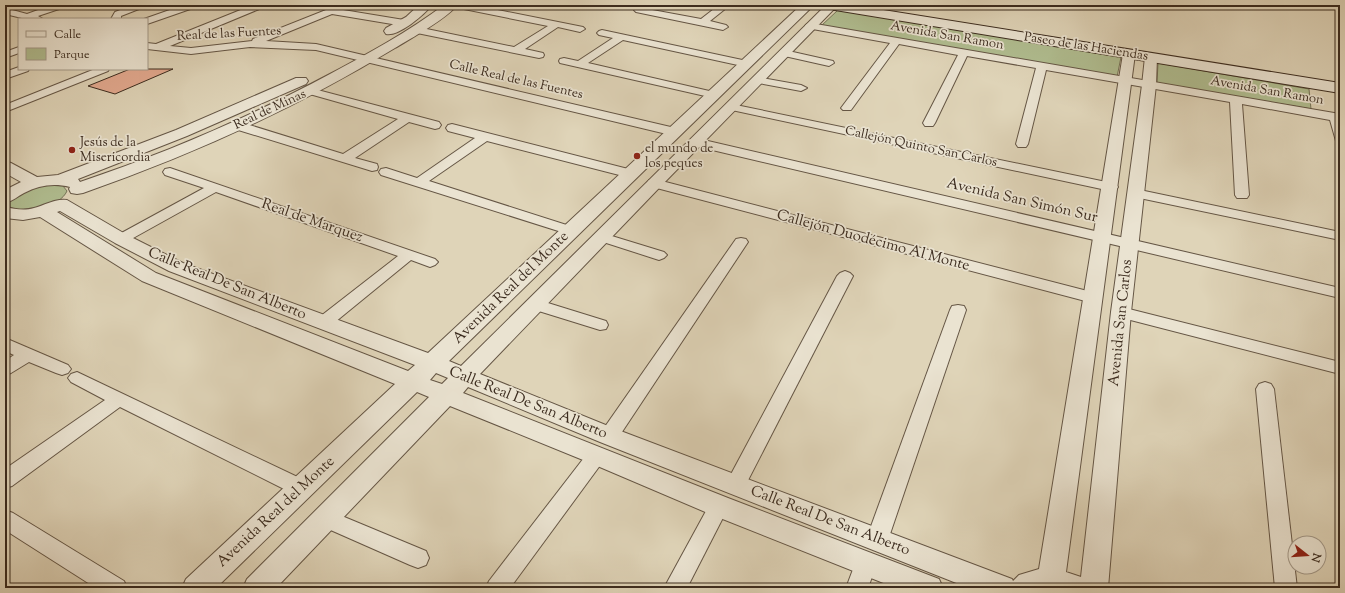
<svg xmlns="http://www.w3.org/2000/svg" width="1345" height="593" viewBox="0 0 1345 593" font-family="'Sorts Mill Goudy',serif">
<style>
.green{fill:#b0bd90;stroke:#767458}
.building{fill:#e2a98f;stroke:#3c2c1f}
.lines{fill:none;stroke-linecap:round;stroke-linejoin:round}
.minor-casing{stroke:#655645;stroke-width:2}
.tertiary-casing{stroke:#655645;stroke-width:2}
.secondary-casing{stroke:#3c2c1f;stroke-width:2}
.minor{fill:#eae3d1;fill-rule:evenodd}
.tertiary{fill:#eae3d1;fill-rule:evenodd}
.secondary{fill:#eae3d1;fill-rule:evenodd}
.poi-dot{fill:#8f2418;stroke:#eae3d1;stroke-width:1.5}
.labels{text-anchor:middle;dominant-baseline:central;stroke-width:3.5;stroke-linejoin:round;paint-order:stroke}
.far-street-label{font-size:13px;fill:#3c2c1f;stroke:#eae3d1}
.far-poi-label{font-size:13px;fill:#3c2c1f;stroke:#eae3d1;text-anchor:start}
.street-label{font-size:15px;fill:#3c2c1f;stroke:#eae3d1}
</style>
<rect width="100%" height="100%" fill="#dfd4b8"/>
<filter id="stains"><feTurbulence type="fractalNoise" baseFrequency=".005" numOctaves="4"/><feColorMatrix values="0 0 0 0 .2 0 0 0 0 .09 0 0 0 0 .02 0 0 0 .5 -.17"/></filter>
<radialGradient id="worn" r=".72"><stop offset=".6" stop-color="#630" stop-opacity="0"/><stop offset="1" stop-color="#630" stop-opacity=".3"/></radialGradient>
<!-- green -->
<g class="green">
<polygon points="838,10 1121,57 1117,77 821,26"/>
<polygon points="1158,63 1309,89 1311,109 1157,83"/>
<path d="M54,185L63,186L67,191C60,207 25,215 10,207V202C21,190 38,186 54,185Z"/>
</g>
<!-- building -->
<polygon class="building" points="130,69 173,69 115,94 88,86"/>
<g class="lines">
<!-- minor casing -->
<g class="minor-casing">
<g id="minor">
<polygon points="52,5 90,5 85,8 59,9 38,16 43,19 26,19 5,14 5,8 27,14"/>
<polygon points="133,5 146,5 144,7 121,16 121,19 111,19 115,12"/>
<polygon points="184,5 198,5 196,7 150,23 147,24 147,19 144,19"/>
<polygon points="253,5 266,5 264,7 170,46 191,48 252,41 253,39 331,8 404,20 407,21 409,23 407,25 404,26 332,14 266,41 316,44 675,128 679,129 681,132 679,135 675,136 316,50 250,47 191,54 147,49 147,43 156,44"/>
<polygon points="454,5 473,5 583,27 585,29 580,32 558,27 525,49 543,53 544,55 543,57 539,58 417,33 412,30 417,27 514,47 548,26 459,8"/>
<polygon points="641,5 652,5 647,9 701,19 719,5 730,5 710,21 726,25 728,27 723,30 636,12 634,10"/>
<polygon points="810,23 1340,114 1340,142 1336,141 1330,120 1242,104 1249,195 1247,198 1237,198 1235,195 1230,102 1046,70 1028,144 1026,147 1018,147 1016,144 1036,68 967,56 935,123 933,126 925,126 923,123 958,55 899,44 851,110 843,110 841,108 890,43 807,28 805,26 807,24"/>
<polygon points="602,30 747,61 752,64 747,67 623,40 588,63 718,93 720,95 714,98 560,63 559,61 560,59 564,58 578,61 613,38 599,35 597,33 599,31"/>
<polygon points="19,47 19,53 5,58 5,52"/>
<polygon points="784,50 833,61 834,63 829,66 780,55 779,53 780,51"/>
<polygon points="19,67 19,69 29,69 28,71 5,79 5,72"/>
<polygon points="95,69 109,69 108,71 5,112 5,105"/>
<polygon points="757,77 801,85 807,88 801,91 753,82 752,80 753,78"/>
<polygon points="310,88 439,122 441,125 439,128 435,129 409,122 355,158 377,164 378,167 377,170 372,171 235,129 233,126 235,123 243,123 343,154 398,119 306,93 304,91"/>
<polygon points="731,104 1111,183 1116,184 1118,187 1116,190 1111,191 727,109 725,107 727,105"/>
<polygon points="452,124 636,171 638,174 636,177 631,178 487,141 429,181 576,228 578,231 576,234 571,235 381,175 379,172 381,169 386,168 417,178 475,138 448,131 446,128 448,125"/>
<polygon points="695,138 1340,288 1340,298 691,145 689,142 691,139"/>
<polygon points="170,168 435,259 438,262 435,265 430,267 411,260 329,327 323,328 317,327 315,323 317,319 398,256 216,192 126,242 121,243 116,242 114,239 116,236 204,188 165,175 163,172 165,169"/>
<polygon points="654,179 1099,294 1101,298 1099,302 1093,303 649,186 647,183 649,180"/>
<polygon points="1135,189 1340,232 1340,240 1130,196 1128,193 1130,190"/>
<polygon points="602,233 664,252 667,255 664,258 659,260 597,240 595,237 597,234"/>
<polygon points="741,238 746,239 748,242 616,441 609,443 602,441 599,436 602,431 736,239"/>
<polygon points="845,271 850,273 853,276 743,490 736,492 729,490 726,484 729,478 837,276 840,273"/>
<polygon points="535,299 606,321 608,325 606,329 600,330 529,308 527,304 529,300"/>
<polygon points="958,305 964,306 966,310 888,540 885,547 877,549 869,547 866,540 950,310 952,306"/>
<polygon points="1121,307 1340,362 1340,374 1115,316 1113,312 1115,308"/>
<polygon points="5,338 68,365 71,369 68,373 62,375 56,373 29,362 11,373 5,375 5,361 14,355 5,351"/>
<polygon points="77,372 308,482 311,488 308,494 301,496 294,494 120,407 12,486 5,488 5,469 105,400 71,382 68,378 71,374"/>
<polygon points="1265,382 1271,384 1274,389 1297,588 1275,588 1256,389 1259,384"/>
<polygon points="597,447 604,450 607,455 604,460 510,588 486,588 489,581 590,450"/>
<polygon points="719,497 726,500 729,506 687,588 664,588 712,500"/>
<polygon points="325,509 426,551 429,558 426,565 418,568 410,565 317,524 314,518 317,512"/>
<polygon points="5,510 13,513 124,581 127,588 96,588 5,530"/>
<polygon points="866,553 874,556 877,563 868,588 846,588 858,556"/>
</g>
</g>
<!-- tertiary casing -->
<g class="tertiary-casing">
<g id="tertiary">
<path d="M419,5H432C424,15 398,37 386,34L384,31L386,28L406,17Z"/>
<path d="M444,5H457C448,18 410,39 395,48C296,108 192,155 83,193L77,194L71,193L69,189L70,187C54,183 39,185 24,193C18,196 13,201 5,203V190L21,182L5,173V161L11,163L37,177L58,175L176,130L296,78H306L308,81L306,84L187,136L78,179L80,182C166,153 250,117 330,74C369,53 408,32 444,5Z"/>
<path d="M801,5H814L449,361L461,366L826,5H838L660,187L480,374L618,430L1012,579L1013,581L1019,575L1039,569L1123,54L1124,51H1134L1135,54L1066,572L1081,577L1111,312L1142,85L1145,57L1146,54H1156L1157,57L1156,85L1131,312L1108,588H969L600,442L468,387L463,393L728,498L939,579L943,588H896L710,514L588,462L450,406L276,588H243L247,579L429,397L417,392L216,588H182L186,579L395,384L142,281L40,217L23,220L5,218V207C15,209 24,211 34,208C45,205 56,198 67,200L127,235L183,263L428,353ZM60,211L115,243L169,271L415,365L408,371L156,273L57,212ZM436,373L448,378L442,384L430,380Z"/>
</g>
</g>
<!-- secondary casing -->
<g class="secondary-casing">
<polygon id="secondary" points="823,5 852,5 1340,83 1340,93 829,9 825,8"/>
</g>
<!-- minor -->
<use href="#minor" class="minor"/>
<!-- tertiary -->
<use href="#tertiary" class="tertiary"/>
<!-- secondary -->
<use href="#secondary" class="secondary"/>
</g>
<!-- markers -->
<g class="poi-dot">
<circle cx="72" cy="150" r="4"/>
<circle cx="637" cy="156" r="4"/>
</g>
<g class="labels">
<!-- far-street labels -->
<g class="far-street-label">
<text transform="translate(229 34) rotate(-3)">Real de las Fuentes</text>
<text transform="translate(947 36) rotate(10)">Avenida San Ramon</text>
<text transform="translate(1086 47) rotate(9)">Paseo de las Haciendas</text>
<text transform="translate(516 80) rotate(13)">Calle Real de las Fuentes</text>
<text transform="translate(1267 91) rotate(10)">Avenida San Ramon</text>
<text transform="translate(270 110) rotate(-25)">Real de Minas</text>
<text transform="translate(921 147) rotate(12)">Callejón Quinto San Carlos</text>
</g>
<!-- far-poi labels -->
<g class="far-poi-label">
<text x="80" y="143">Jesús de la<tspan x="80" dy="15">Misericordia</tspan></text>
<text x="645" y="149">el mundo de<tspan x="645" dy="15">los peques</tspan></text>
</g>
<!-- street labels -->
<g class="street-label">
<text transform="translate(1022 201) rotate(13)">Avenida San Simón Sur</text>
<text transform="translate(312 221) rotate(19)">Real de Marquez</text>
<text transform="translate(873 241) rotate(15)">Callejón Duodécimo Al Monte</text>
<text transform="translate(227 284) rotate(22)">Calle Real De San Alberto</text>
<text transform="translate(511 288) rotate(-44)">Avenida Real del Monte</text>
<text transform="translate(1121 323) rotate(-84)">Avenida San Carlos</text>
<text transform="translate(528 403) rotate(22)">Calle Real De San Alberto</text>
<text transform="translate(276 512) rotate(-43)">Avenida Real del Monte</text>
<text transform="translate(830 521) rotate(21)">Calle Real De San Alberto</text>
</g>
</g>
<!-- margin -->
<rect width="1345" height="593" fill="none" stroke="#dfd4b8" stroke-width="20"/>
<rect x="6" y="6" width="1333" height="581" fill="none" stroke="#3c2c1f" stroke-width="2"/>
<rect x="10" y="10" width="1325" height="573" fill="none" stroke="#3c2c1f"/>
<!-- legend -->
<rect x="18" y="18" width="130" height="52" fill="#eae3d1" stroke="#a49a8a"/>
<rect x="26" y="31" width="20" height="6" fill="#eae3d1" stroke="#a49a8a"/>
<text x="54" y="38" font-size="12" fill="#3c2c1f">Calle</text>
<rect x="26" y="48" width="20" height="12" fill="#b0bd90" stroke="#a49a8a"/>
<text x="54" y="58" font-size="12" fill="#3c2c1f">Parque</text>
<!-- north arrow -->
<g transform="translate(1307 555) rotate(107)"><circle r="19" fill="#eae3d1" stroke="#a49a8a"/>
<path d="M0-3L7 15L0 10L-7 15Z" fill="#8f2418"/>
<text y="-6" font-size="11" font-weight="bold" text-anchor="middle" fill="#3c2c1f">N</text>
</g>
<rect width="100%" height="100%" filter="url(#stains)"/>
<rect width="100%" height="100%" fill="url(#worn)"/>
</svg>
